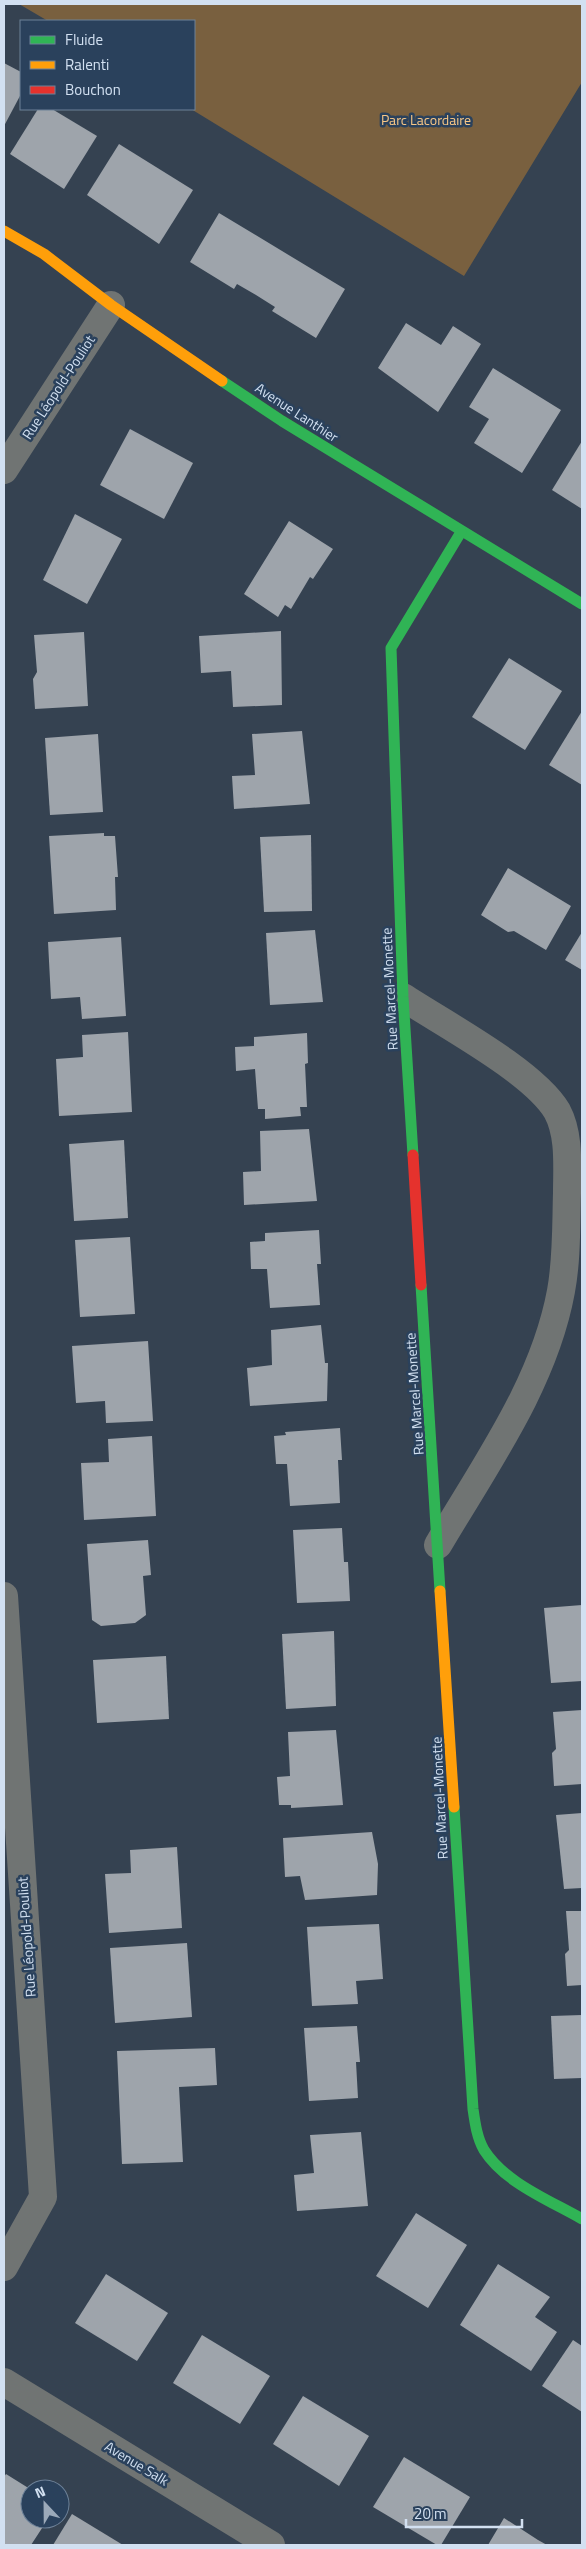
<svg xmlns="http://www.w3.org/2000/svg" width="586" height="2549" viewBox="0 0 586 2549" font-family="'Titillium Web',sans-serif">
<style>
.green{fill:#79603f}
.building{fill:#9ea4ab}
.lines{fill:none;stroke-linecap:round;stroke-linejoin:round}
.street{stroke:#707473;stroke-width:28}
.fast{stroke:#30b455;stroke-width:11}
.slow{stroke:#ff9f0a;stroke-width:11}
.jam{stroke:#e5322d;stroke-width:11}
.labels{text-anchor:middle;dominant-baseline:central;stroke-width:5;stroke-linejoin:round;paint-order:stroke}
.park-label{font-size:14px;fill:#fac886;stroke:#2a415c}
.street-label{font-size:14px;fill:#d2e0f1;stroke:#2a415c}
</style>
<rect width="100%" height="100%" fill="#354251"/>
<!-- green -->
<polygon class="green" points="19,4 582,4 582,82 464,276 191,109 194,109 194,21 48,21"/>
<!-- building -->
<g class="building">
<polygon points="4,63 21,72 21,94 4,126"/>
<polygon points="38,109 52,109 97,136 64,189 10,154"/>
<polygon points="119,144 193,190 159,244 87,195"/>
<polygon points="219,213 345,289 316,338 272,311 275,307 256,295 237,284 234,289 190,262"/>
<polygon points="406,323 441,345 453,326 481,344 438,412 378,368"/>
<polygon points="493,368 561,410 522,473 474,443 489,419 469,407"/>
<polygon points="130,429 193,463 164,519 100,485"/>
<polygon points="582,441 582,509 552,490"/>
<polygon points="75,514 122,539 87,604 43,580"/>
<polygon points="289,521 333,549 313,579 310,577 291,609 285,605 278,617 244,594"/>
<polygon points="281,631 282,705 233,707 231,671 201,673 199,636"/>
<polygon points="84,632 88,706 35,709 33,679 37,672 34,635"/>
<polygon points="509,658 562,691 525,750 472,717"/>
<polygon points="582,711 582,785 549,765"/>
<polygon points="302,731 310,804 234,809 232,776 255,775 252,734"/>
<polygon points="98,734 103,812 50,815 45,738"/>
<polygon points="104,833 104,836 115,836 118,877 115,877 116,910 54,914 49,836"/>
<polygon points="311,835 312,911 264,912 260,837"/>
<polygon points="508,868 571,906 546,950 514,931 508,932 481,915"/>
<polygon points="315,930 323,1002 270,1005 266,933"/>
<polygon points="582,932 582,970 565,960"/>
<polygon points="121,937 126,1016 82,1019 80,997 51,999 48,942"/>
<polygon points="128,1032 132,1112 59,1116 56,1059 83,1057 82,1035"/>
<polygon points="307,1033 308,1063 305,1064 307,1107 300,1107 301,1116 265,1119 265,1109 258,1109 255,1069 236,1071 235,1047 254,1046 254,1037"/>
<polygon points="309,1129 317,1201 244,1205 243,1172 261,1171 260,1131"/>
<polygon points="124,1140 128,1218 74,1221 69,1144"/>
<polygon points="319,1230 321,1264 317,1264 320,1305 270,1308 267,1269 251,1269 250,1242 265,1241 265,1233"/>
<polygon points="130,1237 135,1314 80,1317 75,1240"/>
<polygon points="321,1325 325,1363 328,1363 327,1401 250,1406 247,1368 272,1365 271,1330"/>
<polygon points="148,1341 153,1421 106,1423 105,1401 76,1403 72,1346"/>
<polygon points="340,1428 342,1460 338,1460 340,1503 290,1506 287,1464 276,1464 274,1436 286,1435 285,1432"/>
<polygon points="152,1436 156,1516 84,1520 81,1463 109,1462 108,1439"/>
<polygon points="342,1528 344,1562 348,1562 350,1601 297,1603 293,1530"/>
<polygon points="148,1540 151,1575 143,1576 146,1615 135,1623 101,1626 92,1620 87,1544"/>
<polygon points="582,1605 582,1681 551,1683 544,1608"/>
<polygon points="334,1631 336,1706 286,1709 282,1634"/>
<polygon points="166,1656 169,1719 97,1723 93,1660"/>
<polygon points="582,1710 582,1784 554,1786 552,1753 556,1749 553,1712"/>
<polygon points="336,1730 343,1805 291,1808 291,1805 279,1805 277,1777 290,1776 288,1732"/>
<polygon points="582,1813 582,1888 564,1889 556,1815"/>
<polygon points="372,1832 378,1864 377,1895 305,1900 300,1876 285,1877 283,1838"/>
<polygon points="177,1847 182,1928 109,1933 105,1874 131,1873 130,1850"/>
<polygon points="566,1911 582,1911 582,1985 567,1986 565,1954 569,1950"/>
<polygon points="379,1924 383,1979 356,1981 358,2004 312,2006 307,1927"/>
<polygon points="187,1943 192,2017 115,2023 110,1948"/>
<polygon points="582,2015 582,2078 554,2079 551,2016"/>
<polygon points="357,2026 360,2062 356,2062 358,2098 309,2101 304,2028"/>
<polygon points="215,2048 217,2085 179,2087 183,2162 122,2164 117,2051"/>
<polygon points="361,2132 368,2206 297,2211 294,2175 314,2173 310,2135"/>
<polygon points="416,2213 467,2245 428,2308 376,2276"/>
<polygon points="498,2264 550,2297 535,2317 557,2332 531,2371 460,2325"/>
<polygon points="106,2274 168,2313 137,2361 75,2323"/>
<polygon points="202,2335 270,2376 240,2424 173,2383"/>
<polygon points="573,2340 582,2346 582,2412 542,2386"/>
<polygon points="303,2396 369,2436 339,2486 273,2444"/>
<polygon points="404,2457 470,2497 441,2545 437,2545 373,2507"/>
<polygon points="6,2474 30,2489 30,2519 48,2519 31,2545 4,2545 4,2477"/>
<polygon points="72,2514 123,2545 53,2545"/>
<polygon points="504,2518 538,2540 547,2545 488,2545"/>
</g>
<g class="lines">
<!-- street -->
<g class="street">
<polyline points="4,470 111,305"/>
<path d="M403,997C444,1024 533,1071 557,1111C570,1135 567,1167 567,1193C566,1225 567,1259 561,1291C544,1384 485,1465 438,1545"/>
<polyline points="4,1596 43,2197 4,2267"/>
<polyline points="4,2382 271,2545"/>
</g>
<!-- fast -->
<g class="fast">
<polyline points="222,381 282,421 582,604"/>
<polyline points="413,1155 403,997 391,648 461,532"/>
<polyline points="421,1285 440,1591"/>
<path d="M454,1807L473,2109C475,2123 477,2138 484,2150C505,2183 549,2200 582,2219"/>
</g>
<!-- slow -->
<g class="slow">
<polyline points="4,231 44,254 111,305 222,381"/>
<polyline points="440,1591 454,1807"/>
</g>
<!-- jam -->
<polyline class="jam" points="413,1155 421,1285"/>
</g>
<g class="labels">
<!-- park labels -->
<g class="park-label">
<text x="426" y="119">Parc Lacordaire</text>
</g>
<!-- street labels -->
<g class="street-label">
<text transform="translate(58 387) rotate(-57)">Rue Léopold-Pouliot</text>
<text transform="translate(297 412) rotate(33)">Avenue Lanthier</text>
<text transform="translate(389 989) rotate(-93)">Rue Marcel-Monette</text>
<text transform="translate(414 1394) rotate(-94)">Rue Marcel-Monette</text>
<text transform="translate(439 1798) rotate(-93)">Rue Marcel-Monette</text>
<text transform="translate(26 1937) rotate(-94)">Rue Léopold-Pouliot</text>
<text transform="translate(137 2463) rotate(31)">Avenue Salk</text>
</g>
</g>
<!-- border -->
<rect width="586" height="2549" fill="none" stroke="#d2e0f1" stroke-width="10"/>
<!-- legend -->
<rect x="20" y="20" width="175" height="90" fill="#2a415c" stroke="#6d8198"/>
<rect x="30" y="36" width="25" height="8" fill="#30b455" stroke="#6d8198"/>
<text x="65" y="45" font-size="15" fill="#d2e0f1">Fluide</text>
<rect x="30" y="61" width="25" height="8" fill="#ff9f0a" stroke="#6d8198"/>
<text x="65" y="70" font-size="15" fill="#d2e0f1">Ralenti</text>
<rect x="30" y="86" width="25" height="8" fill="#e5322d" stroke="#6d8198"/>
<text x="65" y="95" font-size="15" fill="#d2e0f1">Bouchon</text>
<!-- north arrow -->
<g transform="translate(45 2504) rotate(338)"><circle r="24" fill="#2a415c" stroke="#6d8198"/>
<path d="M0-4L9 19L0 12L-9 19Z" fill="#9ba9b9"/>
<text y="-8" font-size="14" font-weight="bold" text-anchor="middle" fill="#d2e0f1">N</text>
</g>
<!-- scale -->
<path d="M406 2519v8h116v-8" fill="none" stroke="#d2e0f1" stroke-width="2.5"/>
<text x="414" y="2519" font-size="15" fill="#d2e0f1" stroke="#2a415c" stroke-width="4" paint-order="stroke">20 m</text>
</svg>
